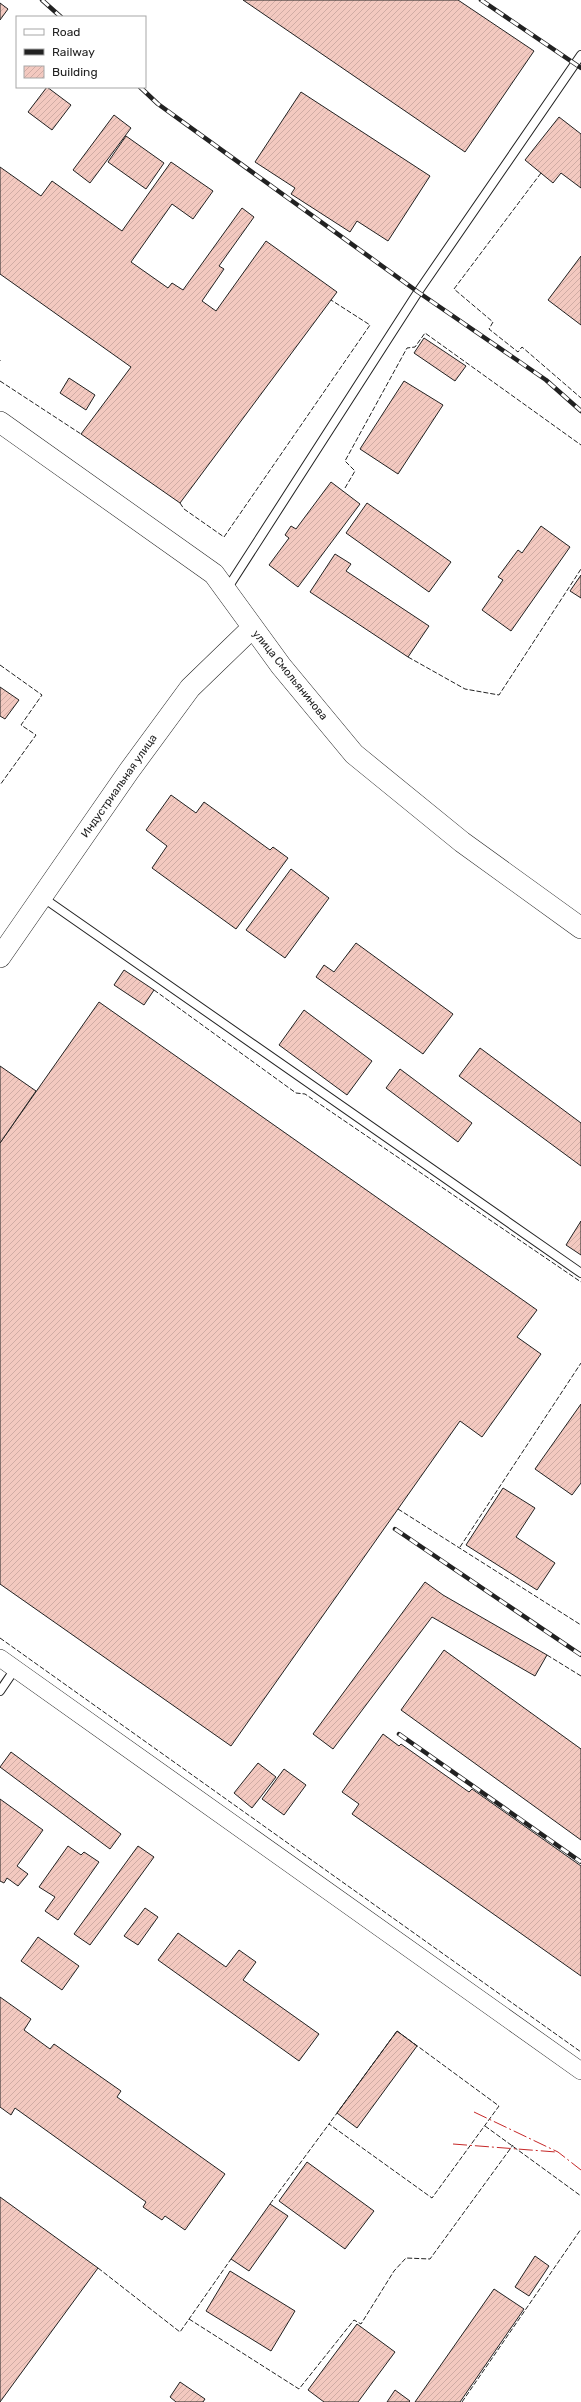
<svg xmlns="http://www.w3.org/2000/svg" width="581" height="2402" viewBox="0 0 581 2402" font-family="Rubik,sans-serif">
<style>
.building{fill:url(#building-hatch);stroke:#222}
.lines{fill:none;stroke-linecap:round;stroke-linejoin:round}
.service-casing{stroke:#222;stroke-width:10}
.minor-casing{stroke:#222;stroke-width:18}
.tertiary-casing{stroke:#222;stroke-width:22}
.service{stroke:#fff;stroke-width:8}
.minor{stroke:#fff;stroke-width:17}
.tertiary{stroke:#fff;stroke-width:21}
.rail-casing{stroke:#222;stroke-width:4.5}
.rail{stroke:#fff;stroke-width:3;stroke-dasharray:9;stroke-linecap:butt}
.fence{stroke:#222;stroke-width:1;stroke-dasharray:5 2;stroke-linecap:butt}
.power{stroke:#c62828;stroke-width:1;stroke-dasharray:14 3 2 3;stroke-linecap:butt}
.labels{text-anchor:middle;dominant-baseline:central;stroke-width:3;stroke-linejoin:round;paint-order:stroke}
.street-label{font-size:11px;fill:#222;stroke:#fff}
</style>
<defs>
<pattern id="building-hatch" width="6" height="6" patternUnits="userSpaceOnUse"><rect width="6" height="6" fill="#f3c9c0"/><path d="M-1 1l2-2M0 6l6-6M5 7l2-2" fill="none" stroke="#d0aca5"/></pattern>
</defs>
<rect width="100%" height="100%" fill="#fff"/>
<!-- building -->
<g class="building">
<polygon points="243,0 458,0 534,51 465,152"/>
<polygon points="0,3 8,9 0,20"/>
<polygon points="47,87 71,105 52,130 28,112"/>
<polygon points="301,92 430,176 388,241 357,221 350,232 291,194 295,188 255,162"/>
<polygon points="114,115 131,128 90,183 73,170"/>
<polygon points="559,117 581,134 581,188 561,173 553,183 525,160"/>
<polygon points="126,136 164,163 146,189 108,162"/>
<polygon points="171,162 213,191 193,219 172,204 131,262 168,288 172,283 183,290 242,208 254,217 219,266 224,269 202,301 216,311 266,241 337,292 180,503 81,434 131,367 0,274 0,167 41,196 52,181 122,231"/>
<polygon points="581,256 581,325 548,300"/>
<polygon points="424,338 466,366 455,381 414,353"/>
<polygon points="69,378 95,395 86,410 60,393"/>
<polygon points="404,381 443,405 398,474 360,449"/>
<polygon points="331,482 360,504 298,587 269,565 289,538 285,535 291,526 296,529"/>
<polygon points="367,503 451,562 429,592 346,533"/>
<polygon points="541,526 570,547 511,631 482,610 503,580 498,577 518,550 522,553"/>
<polygon points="335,554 351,564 346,571 429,626 408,657 310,592"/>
<polygon points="581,575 581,598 570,591"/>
<polygon points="0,687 19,700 5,719 0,716"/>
<polygon points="171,795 196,813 204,802 270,850 273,847 288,858 236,929 152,868 167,846 146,830"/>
<polygon points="291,869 329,898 285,958 246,930"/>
<polygon points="356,943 453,1014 423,1054 316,977 324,965 334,972"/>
<polygon points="124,970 154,990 144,1005 114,985"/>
<polygon points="99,1002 537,1310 517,1337 541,1354 482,1437 460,1421 231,1746 0,1584 0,1143"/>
<polygon points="304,1010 372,1061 347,1095 279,1045"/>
<polygon points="480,1048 581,1123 581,1166 459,1076"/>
<polygon points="0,1066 36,1091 0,1143"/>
<polygon points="400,1069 472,1123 458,1142 386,1088"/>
<polygon points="581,1221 581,1255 566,1245"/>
<polygon points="581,1404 581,1483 572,1495 535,1469"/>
<polygon points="503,1488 535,1508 516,1537 555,1563 537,1590 466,1545"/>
<polygon points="425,1582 443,1595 547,1655 535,1676 432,1617 333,1749 313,1734"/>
<polygon points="444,1650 581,1749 581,1840 401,1710"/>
<polygon points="383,1734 399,1746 401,1744 469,1792 472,1789 581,1866 581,1976 352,1814 359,1804 342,1792"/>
<polygon points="11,1752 121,1834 110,1849 0,1767"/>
<polygon points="258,1763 276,1777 252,1808 234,1793"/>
<polygon points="284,1769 306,1785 284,1815 262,1799"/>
<polygon points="0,1799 43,1830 17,1866 28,1874 18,1886 7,1878 4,1883 0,1881"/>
<polygon points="68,1846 81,1855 84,1852 99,1862 58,1920 45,1911 55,1897 39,1887"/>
<polygon points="138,1846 154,1857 90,1945 74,1934"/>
<polygon points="145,1908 158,1917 138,1945 124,1936"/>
<polygon points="178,1933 226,1967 239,1950 256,1962 243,1980 319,2034 299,2061 158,1960"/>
<polygon points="38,1937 79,1966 62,1990 21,1961"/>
<polygon points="0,1997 31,2019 24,2030 50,2049 54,2044 121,2091 117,2097 225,2174 185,2230 165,2216 162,2220 143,2207 146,2202 15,2108 11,2115 0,2107"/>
<polygon points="397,2031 417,2046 357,2128 337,2113"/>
<polygon points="307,2162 374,2211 345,2249 279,2201"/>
<polygon points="0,2197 98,2268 0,2402"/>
<polygon points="270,2204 288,2216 249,2271 231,2259"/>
<polygon points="535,2256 549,2266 529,2296 515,2287"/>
<polygon points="230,2271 295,2311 271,2351 206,2311"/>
<polygon points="494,2289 524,2309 460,2402 415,2402"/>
<polygon points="357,2324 395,2352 358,2402 324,2402 308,2390"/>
<polygon points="180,2382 205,2399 203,2402 176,2402 170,2397"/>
<polygon points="395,2390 410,2401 409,2402 387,2402"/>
</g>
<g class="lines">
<!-- service casing -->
<g class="service-casing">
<g id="service">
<polyline points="227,589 418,292 581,55"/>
<polyline points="42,897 581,1273"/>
<polyline points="0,1691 15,1669"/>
</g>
</g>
<!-- minor casing -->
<g class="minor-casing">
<polyline id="minor" points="0,1658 581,2071"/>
</g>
<!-- tertiary casing -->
<g class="tertiary-casing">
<g id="tertiary">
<polyline points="0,422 214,574 281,666 354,754 462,842 581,928"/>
<polyline points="0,957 129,771 190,688 252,628"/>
</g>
</g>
<!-- service -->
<use href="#service" class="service"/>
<!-- minor -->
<use href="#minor" class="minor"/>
<!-- tertiary -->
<use href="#tertiary" class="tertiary"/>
<!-- rail casing -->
<g class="rail-casing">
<g id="rail">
<polyline points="42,0 61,17"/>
<polyline points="481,0 581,68"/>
<polyline points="140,87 158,104 418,292 546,380 581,411"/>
<polyline points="395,1529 581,1655"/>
<polyline points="399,1734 581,1862"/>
</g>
</g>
<!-- rail -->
<use href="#rail" class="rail"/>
<!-- fence -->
<g class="fence">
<polyline points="541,173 454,289 493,322 489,329 518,352 522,347 581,398"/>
<polyline points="0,360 0,361"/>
<polyline points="0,381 81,434"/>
<polyline points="345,488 355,471 345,461 407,348 415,347 425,333 581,445"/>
<polyline points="180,503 184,509 224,537 370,325 331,300"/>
<polyline points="408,657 465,689 499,695 581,569"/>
<polyline points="0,665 42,695 21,725 36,735 0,785"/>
<polyline points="154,990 296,1093 305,1094 581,1282"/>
<polyline points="398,1509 581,1625"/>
<polyline points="460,1547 581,1363"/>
<polyline points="0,1638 581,2052"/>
<polyline points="547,1655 581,1676"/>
<polygon points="397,2031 499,2106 432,2198 329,2124"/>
<polyline points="485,2126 581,2196"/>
<polyline points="270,2204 329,2124"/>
<polyline points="98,2268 180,2332 231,2259"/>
<polyline points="189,2319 299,2389 354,2320 361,2324 394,2271 406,2258 430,2259 513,2145"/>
<polyline points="462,2402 581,2229"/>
</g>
<!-- power -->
<g class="power">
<polyline points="474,2112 558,2152 581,2170"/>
<polyline points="453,2144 556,2152"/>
</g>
</g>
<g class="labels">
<!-- street labels -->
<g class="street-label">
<text transform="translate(290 675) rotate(51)">улица Смольянинова</text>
<text transform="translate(119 786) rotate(-55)">Индустриальная улица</text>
</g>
</g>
<!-- legend -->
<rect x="16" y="16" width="130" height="72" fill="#ffffff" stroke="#a7a7a7"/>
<rect x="24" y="29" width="20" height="6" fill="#ffffff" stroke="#a7a7a7"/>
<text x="52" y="36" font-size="12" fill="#222222">Road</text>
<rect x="24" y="49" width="20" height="6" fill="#222222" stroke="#a7a7a7"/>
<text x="52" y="56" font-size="12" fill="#222222">Railway</text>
<rect x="24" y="66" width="20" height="12" fill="url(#building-hatch)" stroke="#a7a7a7"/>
<text x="52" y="76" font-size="12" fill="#222222">Building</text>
</svg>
